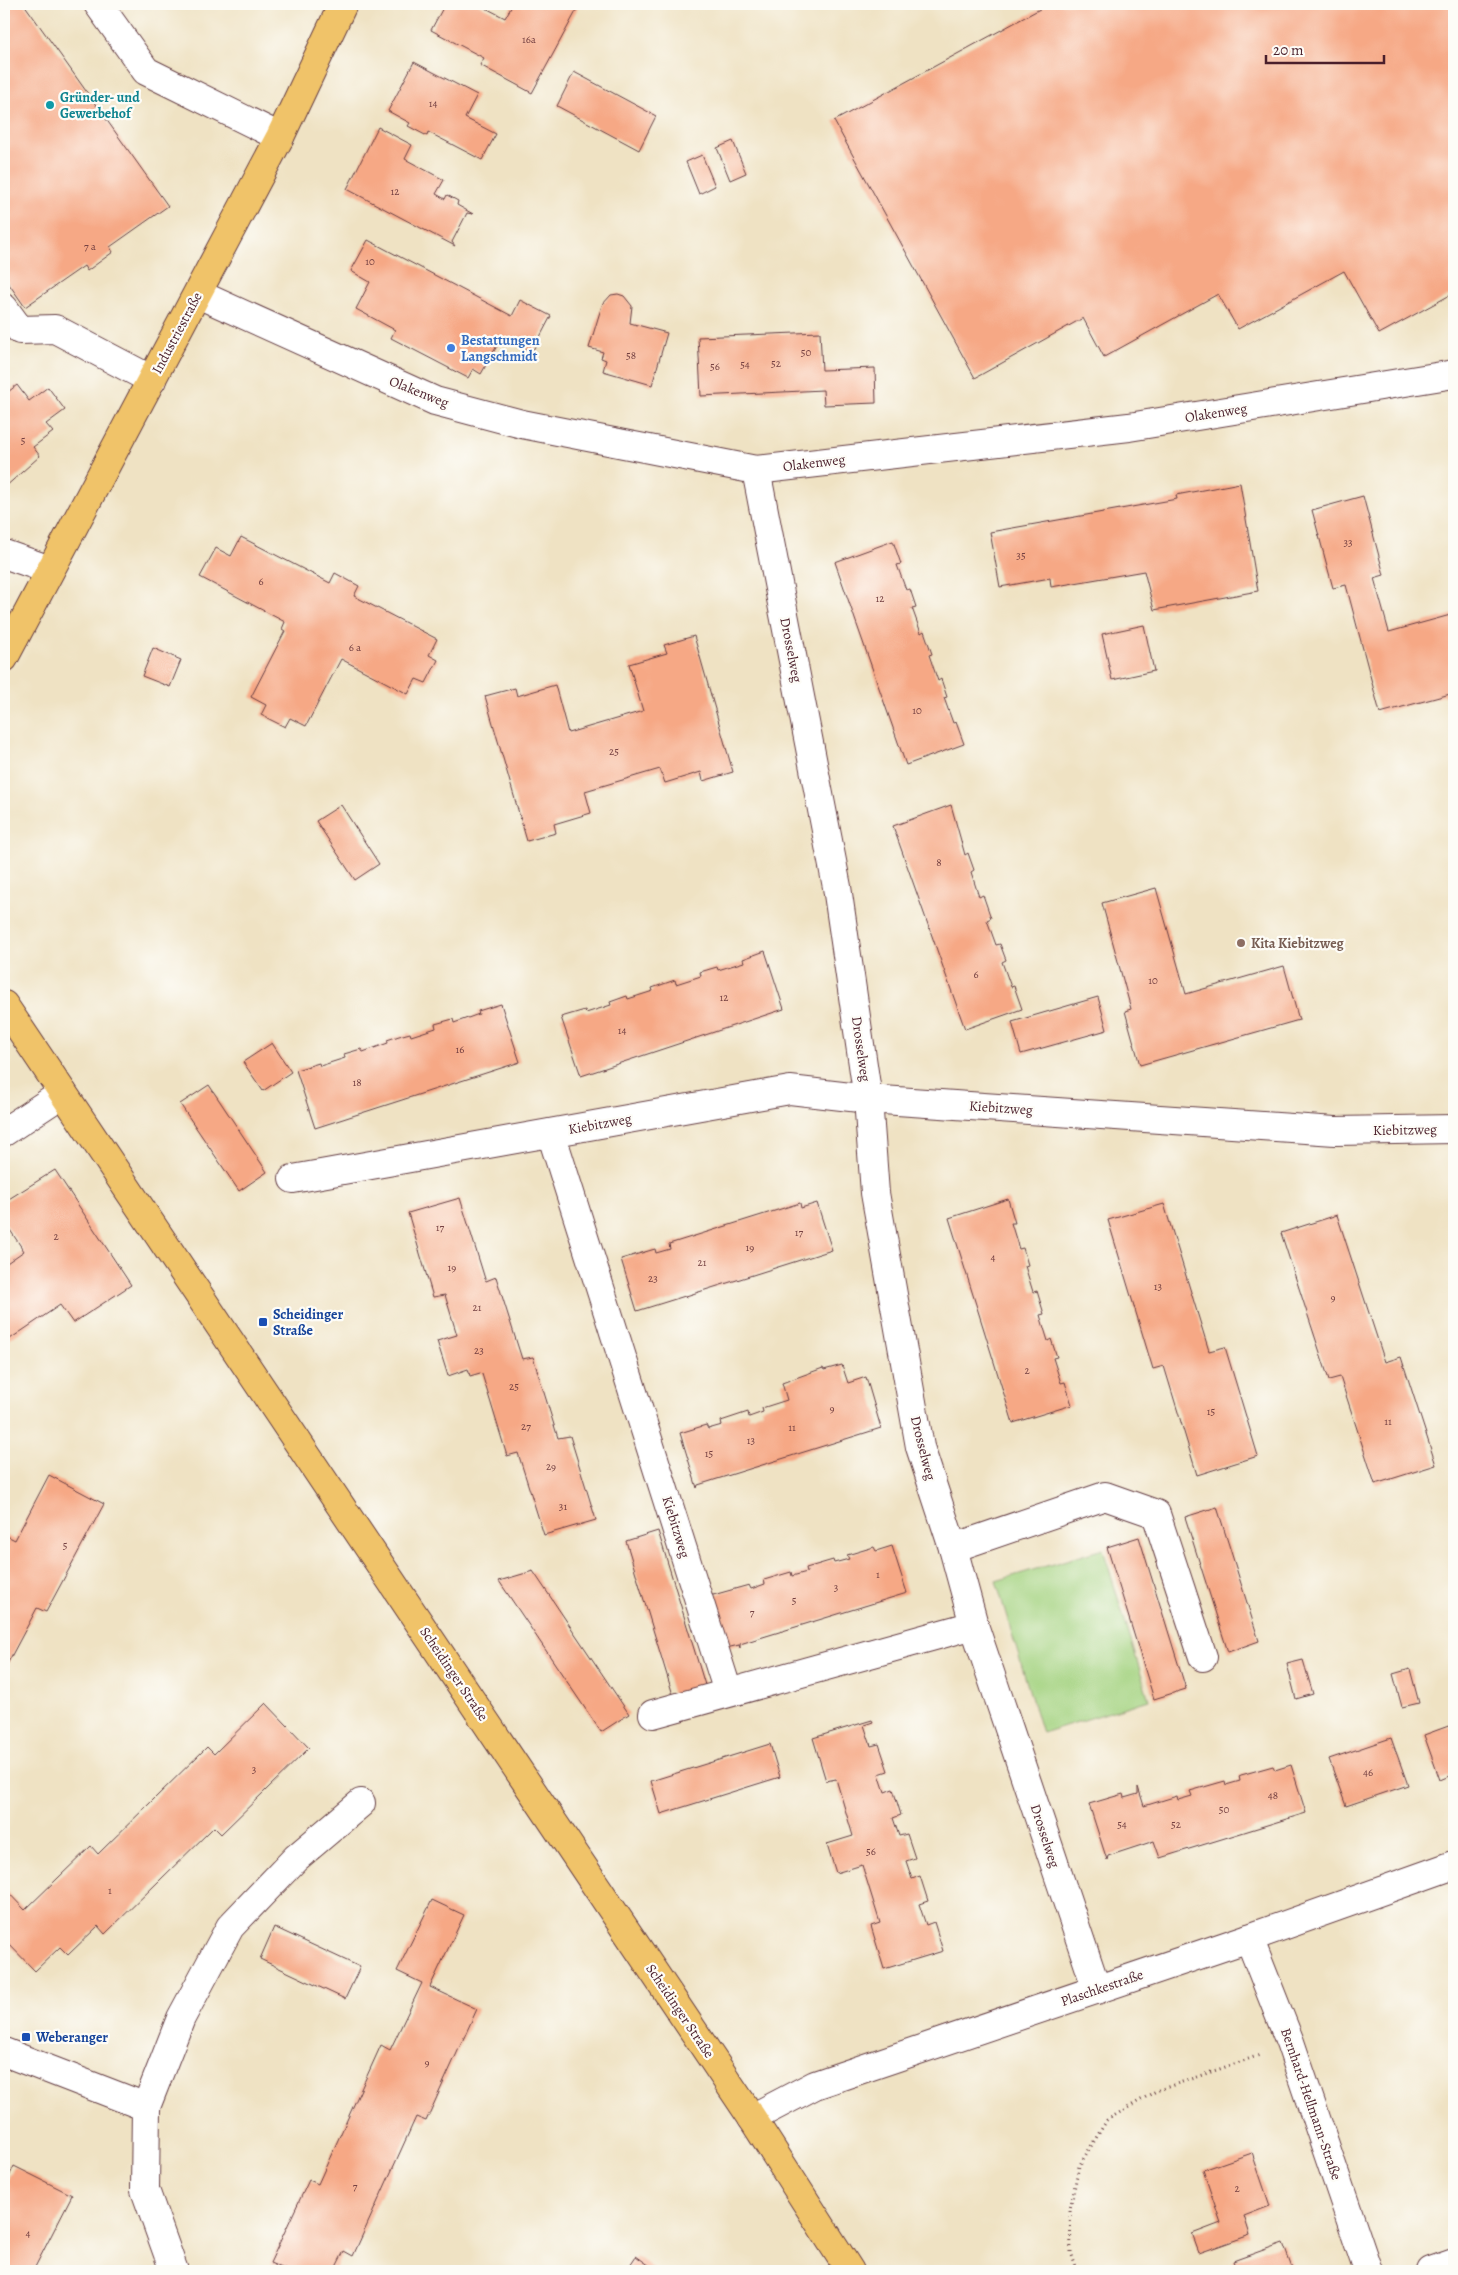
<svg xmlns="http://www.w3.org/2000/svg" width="1458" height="2275" viewBox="0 0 1458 2275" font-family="Alegreya,serif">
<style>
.green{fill:#a4d381;stroke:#777956}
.building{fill:#f6a885}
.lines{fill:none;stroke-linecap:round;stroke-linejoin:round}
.minor-casing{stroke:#633c42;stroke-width:30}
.major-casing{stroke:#633c42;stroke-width:30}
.path{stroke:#633c42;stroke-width:3;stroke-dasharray:1 4;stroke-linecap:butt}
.minor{stroke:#fff;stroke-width:28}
.major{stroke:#f0c369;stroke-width:28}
.culture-dot{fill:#0f9aa8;stroke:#fdfcf7;stroke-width:2}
.shop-dot{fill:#3f7fe0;stroke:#fdfcf7;stroke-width:2}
.education-dot{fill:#8d6e63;stroke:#fdfcf7;stroke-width:2}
.transit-dot{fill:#1a4fb4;stroke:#fdfcf7;stroke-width:2}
.labels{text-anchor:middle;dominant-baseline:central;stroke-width:4.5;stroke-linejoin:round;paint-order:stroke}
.number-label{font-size:11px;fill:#754142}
.culture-label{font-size:14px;font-weight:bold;fill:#0d838f;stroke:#fdfcf7;text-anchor:start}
.street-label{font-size:14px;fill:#4a1f2b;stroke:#fdfcf7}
.shop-label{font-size:14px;font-weight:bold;fill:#366cbe;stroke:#fdfcf7;text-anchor:start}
.education-label{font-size:14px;font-weight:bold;fill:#785e54;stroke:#fdfcf7;text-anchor:start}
.transit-label{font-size:14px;font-weight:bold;fill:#164399;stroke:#fdfcf7;text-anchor:start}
</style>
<rect width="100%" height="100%" fill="#fdfcf7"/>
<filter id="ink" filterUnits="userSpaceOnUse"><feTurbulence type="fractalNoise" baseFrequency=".02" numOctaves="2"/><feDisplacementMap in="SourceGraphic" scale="10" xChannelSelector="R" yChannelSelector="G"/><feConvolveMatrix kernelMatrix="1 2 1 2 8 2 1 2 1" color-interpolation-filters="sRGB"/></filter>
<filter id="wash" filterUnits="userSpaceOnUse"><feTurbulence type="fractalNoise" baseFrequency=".0096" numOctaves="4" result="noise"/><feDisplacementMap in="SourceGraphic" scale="20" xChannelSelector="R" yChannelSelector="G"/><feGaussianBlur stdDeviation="1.12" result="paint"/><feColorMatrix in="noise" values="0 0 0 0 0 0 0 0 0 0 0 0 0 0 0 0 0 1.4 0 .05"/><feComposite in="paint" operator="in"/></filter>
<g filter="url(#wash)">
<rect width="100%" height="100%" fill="#efe2c3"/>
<!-- green -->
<polygon class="green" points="1103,1549 1149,1700 1042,1733 996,1581"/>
<g id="blocks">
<!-- building -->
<g class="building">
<polygon points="4,4 24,4 168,206 110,247 113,252 87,271 84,266 25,307 4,277"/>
<polygon points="445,4 478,4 505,18 513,4 580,4 532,93 480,65 484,58 431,30"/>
<polygon points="1049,4 1454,4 1454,293 1379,334 1344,271 1238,329 1218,294 1104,357 1083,318 975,378 834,121"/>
<polygon points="414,62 477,95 465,118 496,134 482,160 428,132 427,136 408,126 410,123 388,111"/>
<polygon points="574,72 656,116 639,150 557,106"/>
<polygon points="378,127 412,145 405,159 444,180 436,194 445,199 447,195 458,201 457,205 473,214 467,213 452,242 455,246 347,189"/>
<polygon points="733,141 746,173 730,180 717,148"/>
<polygon points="702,155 715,186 699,194 686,162"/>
<polygon points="368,240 512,316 520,300 551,316 532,352 502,337 481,374 473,369 468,378 391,338 395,330 356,309 370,282 351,271"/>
<polygon points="618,294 624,296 632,306 630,323 667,333 652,385 603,371 606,360 601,358 603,352 589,348 602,305 611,295"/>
<polygon points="820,332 822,370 875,368 876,403 824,405 823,390 701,396 698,337"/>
<polygon points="17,385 29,401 48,387 65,410 46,424 53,432 33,447 40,456 4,488 4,395"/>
<polygon points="1240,483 1258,591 1154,610 1144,571 1051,587 1050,578 1000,587 990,532 1177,499 1176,495"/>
<polygon points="1363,496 1384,575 1374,578 1389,632 1454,614 1454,693 1380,713 1346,585 1333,588 1312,510"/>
<polygon points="241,537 330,583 335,573 359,586 354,596 437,639 429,655 438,660 426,683 416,679 408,694 341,659 306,726 290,718 285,727 261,715 266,705 251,697 285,631 282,629 285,622 200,577 216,548 231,556"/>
<polygon points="893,541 901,564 897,565 906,590 910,589 916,607 912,608 921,633 924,631 932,654 929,655 938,681 941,679 947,697 944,698 953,723 956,722 964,744 906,765 835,562"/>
<polygon points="1144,625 1154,671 1112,680 1102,634"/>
<polygon points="694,636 733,772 703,781 701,772 665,783 660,769 585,791 591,813 554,824 556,833 527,841 485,696 515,688 517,696 555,685 568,733 643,711 629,664 667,653 664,645"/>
<polygon points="153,648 181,660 170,687 142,676"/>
<polygon points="341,805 379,864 355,880 316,821"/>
<polygon points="951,805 965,855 968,853 974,870 971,872 979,897 983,895 991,918 987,920 996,945 1000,944 1006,960 1002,962 1011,987 1014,986 1022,1009 965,1029 893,826"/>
<polygon points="1156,888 1186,994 1284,966 1299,1020 1140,1065 1125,1011 1131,1009 1102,903"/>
<polygon points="765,951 784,1009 581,1076 561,1017 585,1010 586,1013 611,1005 610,1002 627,996 628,999 653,991 652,988 675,980 676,984 701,976 700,972 717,967 718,970 744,962 743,959"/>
<polygon points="1098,997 1107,1030 1021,1054 1012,1022"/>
<polygon points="501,1004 520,1062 315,1128 296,1070 319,1063 320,1066 345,1058 344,1054 361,1049 363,1052 388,1043 387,1040 399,1036 410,1033 411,1036 436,1028 435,1024 453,1019 454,1023 479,1014 478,1011"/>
<polygon points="272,1043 291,1072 263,1091 243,1062"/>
<polygon points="209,1085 267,1172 239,1191 180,1104"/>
<polygon points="55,1170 131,1285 73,1323 60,1305 4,1343 4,1265 24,1251 4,1221 4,1202"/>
<polygon points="460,1198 485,1279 486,1281 496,1277 522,1359 533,1357 558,1438 570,1436 596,1520 544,1535 518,1453 507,1456 482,1374 480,1373 470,1376 468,1369 448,1376 437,1341 457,1335 445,1295 433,1297 408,1213"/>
<polygon points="1008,1199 1015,1223 1011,1223 1019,1249 1023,1248 1028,1265 1025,1266 1033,1292 1037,1291 1044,1314 1040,1315 1048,1341 1051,1339 1057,1357 1053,1358 1061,1383 1065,1382 1072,1405 1013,1423 949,1218"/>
<polygon points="800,1203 801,1208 817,1203 832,1250 686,1296 687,1298 685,1296 637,1311 621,1259 655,1249 656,1253 670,1249 669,1244"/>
<polygon points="1164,1204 1209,1351 1225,1347 1258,1456 1197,1475 1164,1366 1153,1369 1108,1220"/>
<polygon points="1337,1215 1385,1362 1401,1357 1436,1465 1375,1484 1340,1377 1329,1380 1281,1233"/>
<polygon points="842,1365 848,1383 866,1377 881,1428 698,1485 697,1488 680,1433 706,1425 708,1429 722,1425 721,1421 748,1412 749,1417 763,1412 762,1408 787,1400 782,1383 823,1368 824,1370"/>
<polygon points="49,1475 104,1504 46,1612 37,1608 4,1670 4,1538 5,1535 15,1540"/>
<polygon points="1217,1507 1259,1641 1228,1652 1185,1517"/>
<polygon points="658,1531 705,1685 673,1695 626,1541"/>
<polygon points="1139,1537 1186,1689 1154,1699 1107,1547"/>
<polygon points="892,1546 907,1593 740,1644 740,1648 739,1645 722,1649 706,1597 749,1585 751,1589 765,1584 764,1580 791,1572 792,1576 807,1572 806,1568 833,1560 834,1563 849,1559 847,1555 874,1547 876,1551"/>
<polygon points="533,1571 629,1714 601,1732 499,1581"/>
<polygon points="1303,1660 1313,1694 1296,1699 1287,1664"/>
<polygon points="1410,1669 1419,1703 1402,1707 1393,1674"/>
<polygon points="266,1703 309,1748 221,1834 214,1827 105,1934 98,1926 68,1955 60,1947 35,1971 4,1939 4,1888 25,1910 91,1846 98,1854 207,1747 214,1754"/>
<polygon points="872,1720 873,1722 864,1725 871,1746 879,1744 888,1771 879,1774 885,1792 893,1789 901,1815 893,1818 899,1836 907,1834 915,1858 906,1861 912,1879 920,1876 928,1901 919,1904 926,1925 934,1922 943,1951 884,1969 871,1926 880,1923 862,1865 836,1873 827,1844 853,1836 836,1779 826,1781 813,1738"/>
<polygon points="1454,1724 1454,1774 1440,1780 1424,1735"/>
<polygon points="1391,1738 1408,1785 1346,1806 1329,1759"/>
<polygon points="770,1744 780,1777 661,1814 651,1781"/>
<polygon points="1291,1765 1306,1813 1160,1858 1154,1841 1108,1856 1107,1860 1089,1804 1123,1794 1124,1798 1138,1794 1138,1787 1144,1806 1177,1796 1178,1800 1192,1796 1190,1791 1225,1781 1226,1785 1240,1781 1239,1776 1241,1775 1273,1766 1275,1770"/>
<polygon points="432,1900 464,1915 430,1987 477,2009 426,2121 416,2117 353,2256 344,2251 334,2271 289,2271 270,2263 309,2180 318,2184 381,2045 390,2050 422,1983 397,1971"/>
<polygon points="274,1927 360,1967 345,1999 260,1959"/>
<polygon points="1252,2153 1270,2206 1244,2216 1250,2235 1199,2253 1192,2234 1221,2223 1203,2170"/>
<polygon points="14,2166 72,2195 33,2271 4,2271 4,2187"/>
<polygon points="1283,2243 1293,2271 1237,2271 1233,2261"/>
<polygon points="636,2256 657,2271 626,2271"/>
</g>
</g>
</g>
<g filter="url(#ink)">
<use href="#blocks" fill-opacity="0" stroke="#633c42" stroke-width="1"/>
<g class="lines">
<!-- minor casing -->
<g class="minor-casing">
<g id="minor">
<polyline points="98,4 146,71 280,137"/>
<polyline points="198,294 435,401 522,424 756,470 1129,427 1454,374"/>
<polyline points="4,308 20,330 55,329 152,380"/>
<polyline points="756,470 837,887 868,1099 875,1193 920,1447 953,1548 974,1625 1097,1990"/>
<polyline points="4,554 50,570"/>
<polyline points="4,1132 63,1093"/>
<polyline points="551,1133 728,1692"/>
<polyline points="293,1179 790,1090 868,1099 1335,1131 1454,1129"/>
<polyline points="953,1548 1105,1496 1156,1514 1203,1657"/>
<polyline points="653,1714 974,1625"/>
<polyline points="1249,1938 1290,2042 1368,2271"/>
<polyline points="4,2052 146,2107 145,2190 174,2271"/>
<polyline points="146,2107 181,2018 230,1927 296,1858 361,1803"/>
<polyline points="752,2118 815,2085 1249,1938 1454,1865"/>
<polyline points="1431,2271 1454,2263"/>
</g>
</g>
<!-- major casing -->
<g class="major-casing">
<g id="major">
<polyline points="4,658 280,137 343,4"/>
<polyline points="4,1005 752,2118 850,2271"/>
</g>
</g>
<!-- path -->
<polyline class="path" points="1077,2271 1071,2252 1070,2209 1079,2166 1107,2120 1156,2091 1260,2055"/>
<!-- minor -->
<use href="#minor" class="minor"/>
<!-- major -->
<use href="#major" class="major"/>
</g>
</g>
<!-- markers -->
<circle class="culture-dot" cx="50" cy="105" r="5"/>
<circle class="shop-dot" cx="451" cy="348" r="5"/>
<circle class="education-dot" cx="1241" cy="943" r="5"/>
<g class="transit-dot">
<rect x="258" y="1317" width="10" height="10" rx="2.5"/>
<rect x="21" y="2032" width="10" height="10" rx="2.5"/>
</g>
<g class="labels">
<!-- number labels -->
<g class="number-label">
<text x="529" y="39">16a</text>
<text x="433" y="103">14</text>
<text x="395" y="191">12</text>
<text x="90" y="246">7 a</text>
<text x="370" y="261">10</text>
<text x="806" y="352">50</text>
<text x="631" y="355">58</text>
<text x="776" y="363">52</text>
<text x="745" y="364">54</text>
<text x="715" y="366">56</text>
<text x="23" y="440">5</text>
<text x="1348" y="542">33</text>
<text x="1021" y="555">35</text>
<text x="261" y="581">6</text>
<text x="880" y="598">12</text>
<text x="355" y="647">6 a</text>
<text x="917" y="710">10</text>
<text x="614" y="751">25</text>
<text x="939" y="862">8</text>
<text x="976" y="974">6</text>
<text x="1153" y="980">10</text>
<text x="724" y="997">12</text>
<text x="622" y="1030">14</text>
<text x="460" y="1049">16</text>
<text x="357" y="1082">18</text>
<text x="440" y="1227">17</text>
<text x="799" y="1232">17</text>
<text x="56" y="1236">2</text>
<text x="750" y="1247">19</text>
<text x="993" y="1257">4</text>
<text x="702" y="1262">21</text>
<text x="452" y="1267">19</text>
<text x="653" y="1278">23</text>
<text x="1158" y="1286">13</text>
<text x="1333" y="1297">9</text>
<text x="477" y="1307">21</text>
<text x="479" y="1350">23</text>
<text x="1027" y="1370">2</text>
<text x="514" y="1386">25</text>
<text x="832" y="1408">9</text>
<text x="1211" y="1411">15</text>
<text x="1388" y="1421">11</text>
<text x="526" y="1426">27</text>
<text x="792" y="1427">11</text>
<text x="751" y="1440">13</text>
<text x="709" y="1453">15</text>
<text x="551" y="1466">29</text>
<text x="563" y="1506">31</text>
<text x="65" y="1545">5</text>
<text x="878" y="1574">1</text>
<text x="836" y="1587">3</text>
<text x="794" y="1600">5</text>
<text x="752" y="1612">7</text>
<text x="254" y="1769">3</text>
<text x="1368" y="1772">46</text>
<text x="1273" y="1795">48</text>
<text x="1224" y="1809">50</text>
<text x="1122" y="1824">54</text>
<text x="1176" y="1824">52</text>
<text x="871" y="1851">56</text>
<text x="110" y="1890">1</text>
<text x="427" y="2062">9</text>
<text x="355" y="2186">7</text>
<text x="1237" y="2188">2</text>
<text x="28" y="2233">4</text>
</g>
<!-- culture labels -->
<g class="culture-label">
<text x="60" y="97">Gründer- und<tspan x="60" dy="16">Gewerbehof</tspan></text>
</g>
<!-- street labels -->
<g class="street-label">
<text transform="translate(177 333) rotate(-62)">Industriestraße</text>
<text transform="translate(419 392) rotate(22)">Olakenweg</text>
<text transform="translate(1216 413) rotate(-9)">Olakenweg</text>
<text transform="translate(814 463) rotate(-7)">Olakenweg</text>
<text transform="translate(791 650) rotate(79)">Drosselweg</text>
<text transform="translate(861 1049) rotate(82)">Drosselweg</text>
<text transform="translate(1001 1108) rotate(4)">Kiebitzweg</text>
<text transform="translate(600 1124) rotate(-10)">Kiebitzweg</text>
<text transform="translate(1405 1130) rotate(-1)">Kiebitzweg</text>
<text transform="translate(923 1448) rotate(76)">Drosselweg</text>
<text transform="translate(676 1527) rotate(73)">Kiebitzweg</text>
<text transform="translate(454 1674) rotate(56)">Scheidinger Straße</text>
<text transform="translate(1045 1836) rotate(72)">Drosselweg</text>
<text transform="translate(1102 1988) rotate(-19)">Plaschkestraße</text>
<text transform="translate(680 2011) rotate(56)">Scheidinger Straße</text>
<text transform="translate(1311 2104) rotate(71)">Bernhard-Hellmann-Straße</text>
</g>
<!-- shop labels -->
<g class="shop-label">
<text x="461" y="340">Bestattungen<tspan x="461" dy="16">Langschmidt</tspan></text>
</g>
<!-- education labels -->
<g class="education-label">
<text x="1251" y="943">Kita Kiebitzweg</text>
</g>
<!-- transit labels -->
<g class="transit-label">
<text x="273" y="1314">Scheidinger<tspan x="273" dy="16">Straße</tspan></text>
<text x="36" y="2037">Weberanger</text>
</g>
</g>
<!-- margin -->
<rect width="1458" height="2275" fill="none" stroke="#fdfcf7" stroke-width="20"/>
<!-- scale -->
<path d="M1266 55v8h118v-8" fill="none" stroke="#4a1f2b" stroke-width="2.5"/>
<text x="1273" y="55" font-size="15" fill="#4a1f2b" stroke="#fdfcf7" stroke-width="4" paint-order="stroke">20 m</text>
</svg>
